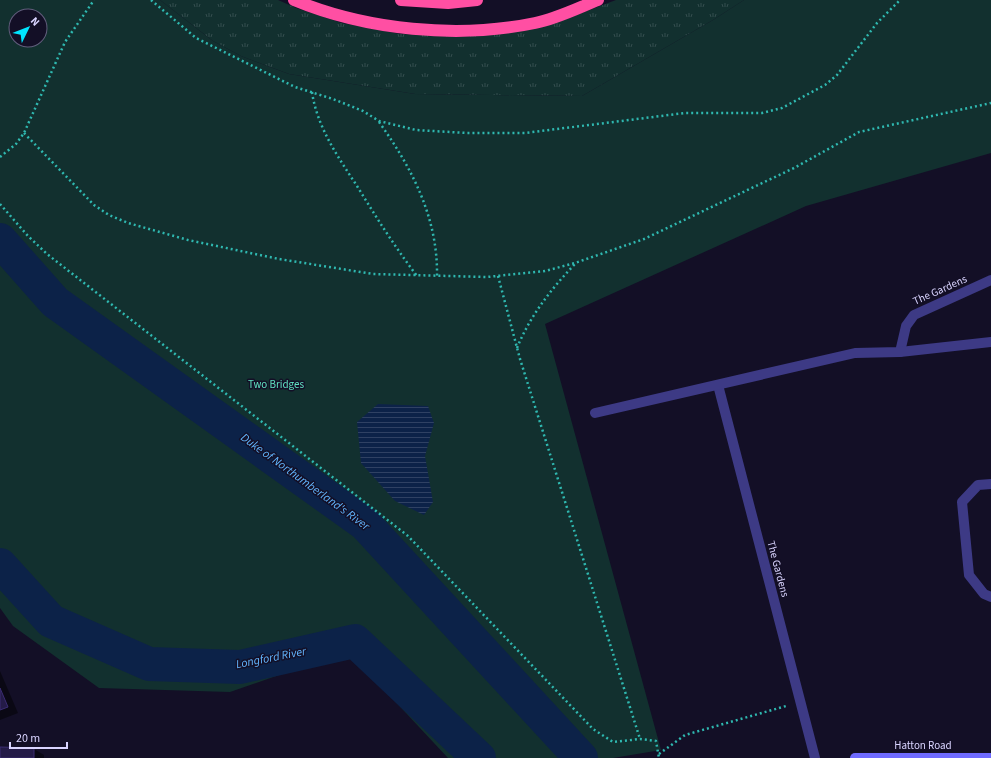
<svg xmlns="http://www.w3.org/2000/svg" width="991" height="758" viewBox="0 0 991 758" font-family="'Source Sans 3',sans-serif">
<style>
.grass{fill:url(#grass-tufts)}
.green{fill:#12302f;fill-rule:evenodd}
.water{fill:url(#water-rules)}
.shadow{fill:#0007}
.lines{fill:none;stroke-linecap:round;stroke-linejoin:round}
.river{stroke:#0c2248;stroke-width:34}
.building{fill:#241b47;stroke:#3b2d73}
.path{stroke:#2fb8b0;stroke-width:2.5;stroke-dasharray:2 3;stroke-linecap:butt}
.street{stroke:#3d3a85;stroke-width:10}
.secondary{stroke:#6f6bff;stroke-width:10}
.highway{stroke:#ff4fa3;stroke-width:12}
.labels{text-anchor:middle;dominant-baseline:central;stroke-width:3;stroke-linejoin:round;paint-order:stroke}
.street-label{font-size:11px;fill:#d9d4ff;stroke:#130f26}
.park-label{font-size:11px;fill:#5fe0c0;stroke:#130f26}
.water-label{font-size:12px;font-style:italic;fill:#62b6ff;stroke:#130f26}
</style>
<defs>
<pattern id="grass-tufts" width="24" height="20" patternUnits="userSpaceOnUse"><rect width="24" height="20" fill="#12302f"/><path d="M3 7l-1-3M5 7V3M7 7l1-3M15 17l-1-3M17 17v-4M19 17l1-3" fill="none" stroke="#344d4e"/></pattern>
<pattern id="water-rules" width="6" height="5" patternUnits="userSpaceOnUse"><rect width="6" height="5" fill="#0c2248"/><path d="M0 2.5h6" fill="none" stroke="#2f4163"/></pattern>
</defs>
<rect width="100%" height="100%" fill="#130f26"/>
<!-- grass -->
<polygon class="grass" points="160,0 278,0 296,8 342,23 400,34 435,35 558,22 616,0 744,0 713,20 582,96 415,94 289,74 241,56 213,41"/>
<!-- green -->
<path class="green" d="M0,0H160L213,41L241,56L289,74L415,94L582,96L713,20L744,0H991V153L806,206L545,324L661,750L613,758H448L348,651L230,692L99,688L13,626L0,608ZM16,16H40V40H16Z"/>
<!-- water -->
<polygon class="water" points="378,404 428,406 434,423 425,456 433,502 424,515 395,501 361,463 357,422"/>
<!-- shadow -->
<g class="shadow">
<polygon points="0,671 18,713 0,720"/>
<polygon points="0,748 34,749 44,755 44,758 0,758"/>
</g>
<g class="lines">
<!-- river -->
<g class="river">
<polyline points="0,240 55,302 365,524 581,758"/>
<polyline points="0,565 51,621 149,664 240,667 355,641 479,758"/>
</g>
</g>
<!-- building -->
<g class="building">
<polygon points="0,688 8,707 0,710"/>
<polygon points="0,747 34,748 34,758 0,758"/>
</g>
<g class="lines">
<!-- path -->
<g class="path">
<polyline points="151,0 196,38 295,87 333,99 363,111 379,121 416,130 467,133 525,133 685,113 762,113 782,108 825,85 837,75 877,23 900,0"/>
<path d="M312,92C317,127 338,157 357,186C376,217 395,247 417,276"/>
<path d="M379,122C412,168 438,218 437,276"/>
<polyline points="24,133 94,205 109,215 128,223 188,240 279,259 373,274 487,277 545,271 575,263 644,239 794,168 859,132 991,103"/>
<polyline points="0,157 16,144 24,133 65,42 94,0"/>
<polyline points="0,204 28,236 47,254 408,536 593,729 613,742 640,739 656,741 659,758"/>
<polyline points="498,276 520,359 640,739"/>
<path d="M517,348C530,316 551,289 575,264"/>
<polyline points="659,754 685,735 786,706"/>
</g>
<!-- street -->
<g class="street">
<polyline points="900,352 906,326 914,315 991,280"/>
<polyline points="718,385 815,758"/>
<polyline points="595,413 855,353 900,352 991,342"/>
<polyline points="991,484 978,485 962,502 969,575 984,594 991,597"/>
</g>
<!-- secondary -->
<polyline class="secondary" points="855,758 991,758"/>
<!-- highway -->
<g class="highway">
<path d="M294,0C366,30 458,39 535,23C556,19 578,8 598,0"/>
<polyline points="401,0 448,3 477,0"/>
</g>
</g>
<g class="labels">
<!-- street labels -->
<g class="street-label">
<text transform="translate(940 290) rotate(-24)">The Gardens</text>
<text transform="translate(778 569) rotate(75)">The Gardens</text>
<text x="923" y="745">Hatton Road</text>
</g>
<!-- park labels -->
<g class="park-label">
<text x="276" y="384">Two Bridges</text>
</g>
<!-- water labels -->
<g class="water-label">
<text transform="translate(305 482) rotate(36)">Duke of Northumberland's River</text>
<text transform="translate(271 658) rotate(-11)">Longford River</text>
</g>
</g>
<!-- north arrow -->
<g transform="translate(28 28) rotate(47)"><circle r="19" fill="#130f26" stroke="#625e7d"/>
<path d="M0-3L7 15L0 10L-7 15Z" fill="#00e5ff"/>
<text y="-6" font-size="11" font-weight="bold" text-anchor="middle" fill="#d9d4ff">N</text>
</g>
<!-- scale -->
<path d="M10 742v6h57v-6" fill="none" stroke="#d9d4ff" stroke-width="2"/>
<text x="16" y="742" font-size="12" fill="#d9d4ff" stroke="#130f26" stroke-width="3" paint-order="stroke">20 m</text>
</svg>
